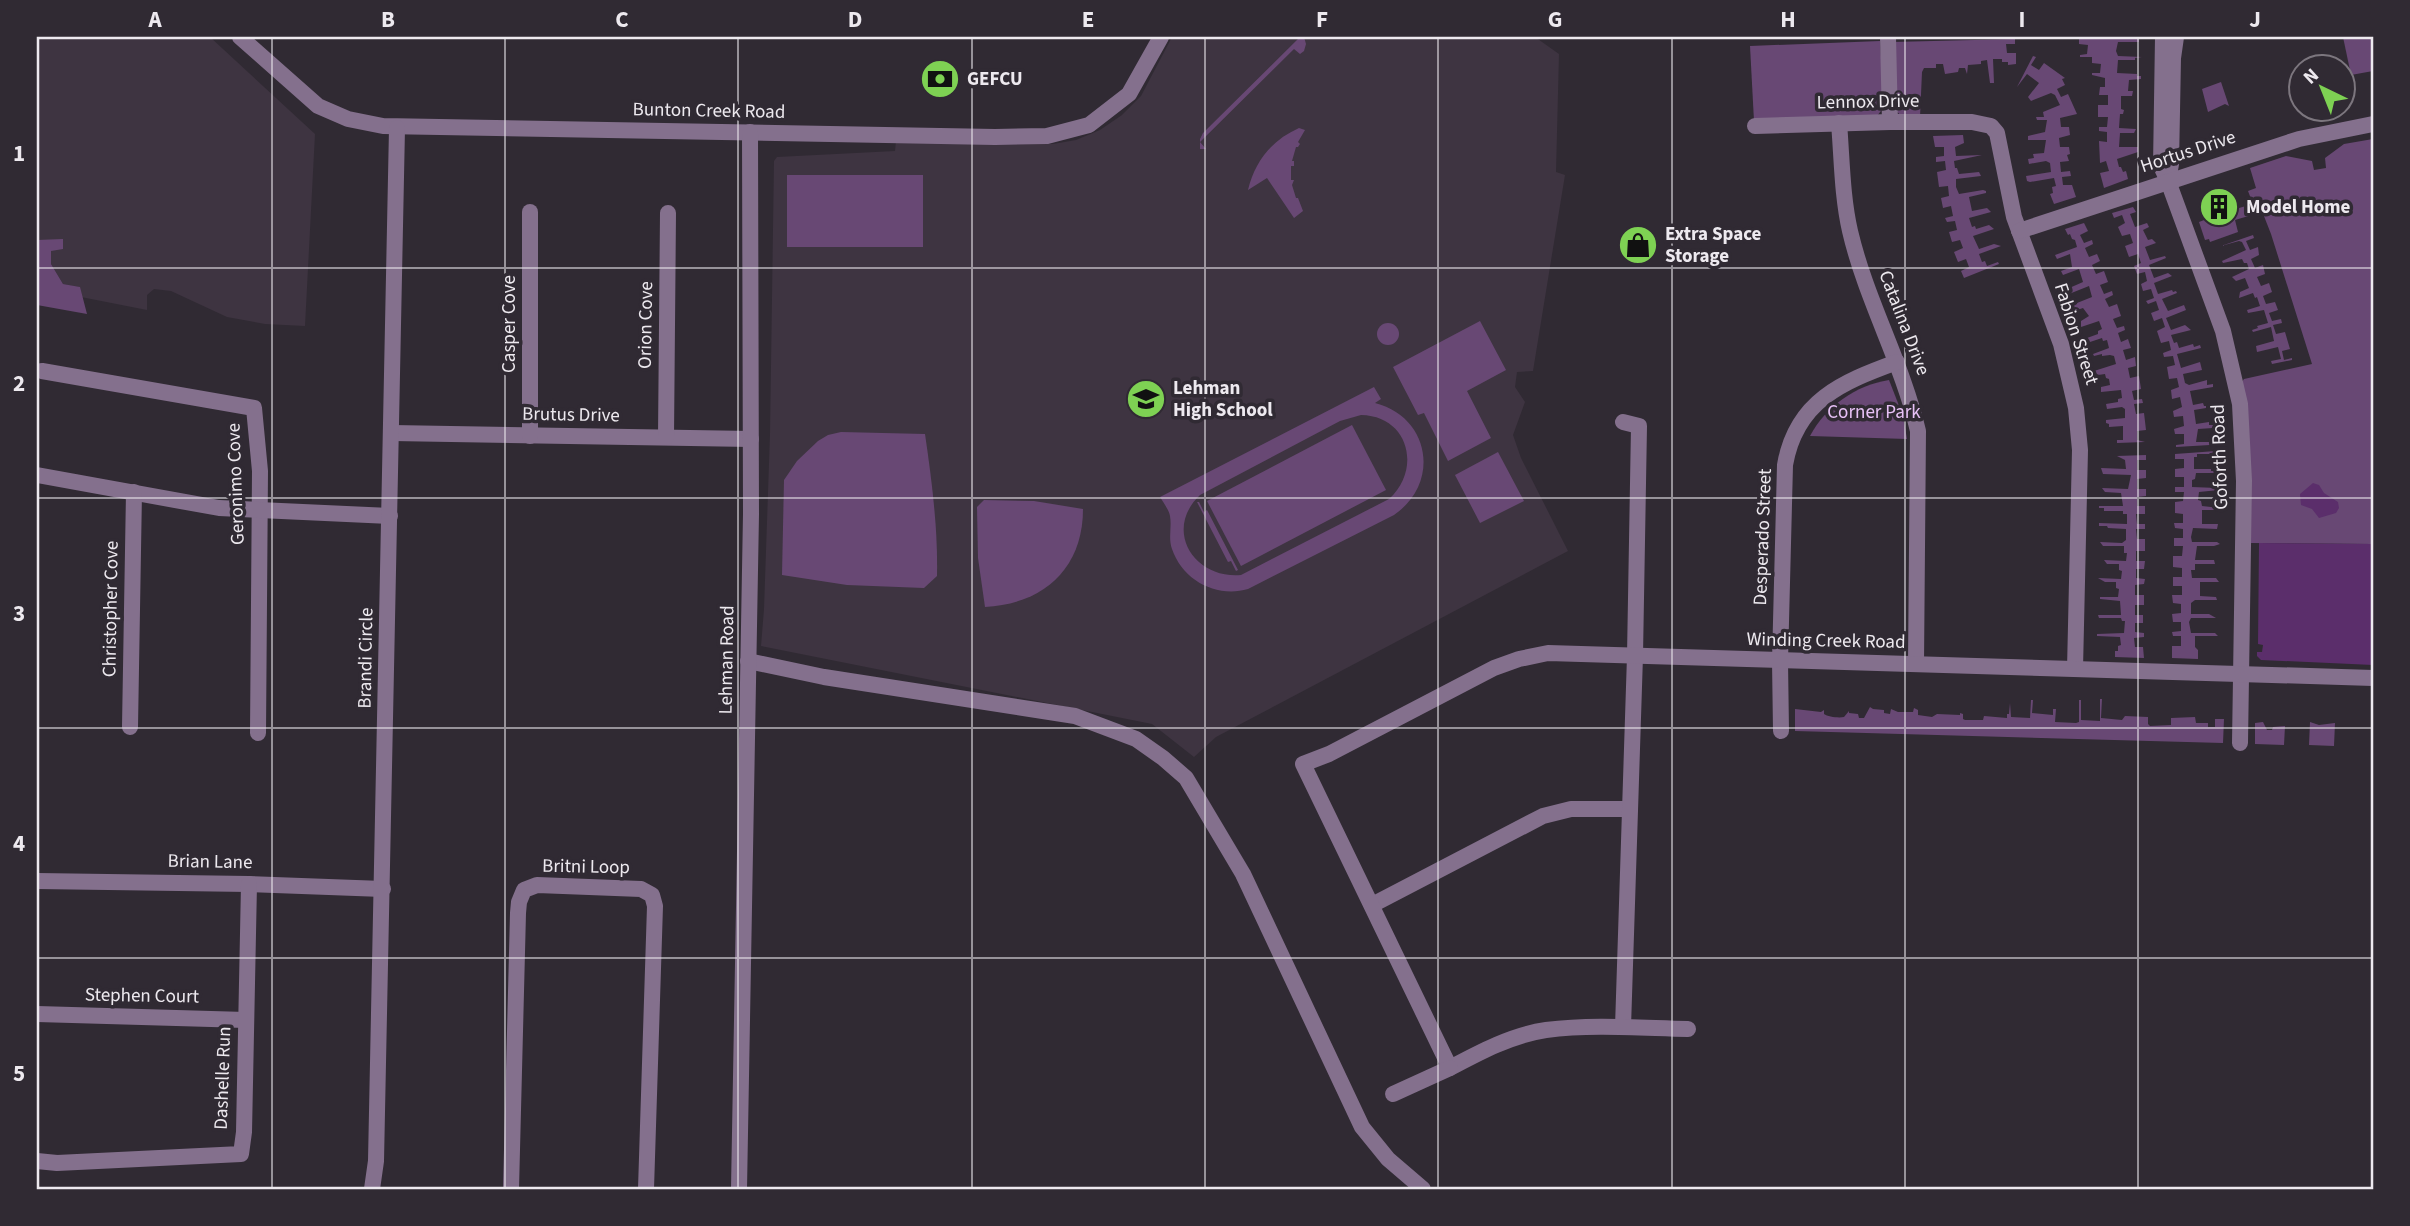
<svg xmlns="http://www.w3.org/2000/svg" width="2410" height="1226" viewBox="0 0 2410 1226" font-family="'Source Sans 3',sans-serif">
<style>
.built{fill:#3e3441}
.green{fill:#684874;fill-rule:evenodd}
.water{fill:#5b2e6b}
.lines{fill:none;stroke-linecap:round;stroke-linejoin:round}
.minor{stroke:#84708d;stroke-width:16}
.grid{fill:none;stroke:#ede9ef;stroke-width:2;stroke-opacity:0.55}
.labels{text-anchor:middle;dominant-baseline:central;stroke-width:7;stroke-linejoin:round;paint-order:stroke}
.poi-label{font-size:19px;font-weight:bold;fill:#ede9ef;stroke:#302a33;text-anchor:start}
.street-label{font-size:19px;fill:#ede9ef;stroke:#302a33}
.park-label{font-size:19px;fill:#e7c1f6;stroke:#302a33}
.neatline{fill:none;stroke:#ede9ef;stroke-width:2.5}
.grid-label{font-size:23px;text-anchor:middle;font-weight:bold;fill:#ede9ef}
</style>
<rect width="100%" height="100%" fill="#302a33"/>
<!-- built -->
<g class="built">
<polygon points="37,37 210,37 315,134 305,326 265,324 227,317 171,291 154,289 147,295 147,310 81,297 79,287 63,284 51,264 51,251 63,240 37,240"/>
<polygon points="1172,37 1535,37 1559,54 1556,172 1565,175 1533,371 1517,372 1515,387 1525,402 1513,435 1521,458 1568,551 1216,737 1194,757 1152,724 761,646 764,609 770,434 774,161 777,157 895,151 896,141 999,144 1053,144 1076,140 1100,130 1122,115 1141,96"/>
</g>
<!-- green -->
<g class="green">
<polygon points="1300,37 1304,37 1306,44 1304,51 1300,54 1294,49 1200,142 1206,149 1200,149 1200,139 1203,133"/>
<polygon points="2343,37 2373,37 2373,71 2351,75"/>
<polygon points="2079,38 2139,39 2139,42 2118,42 2116,51 2118,56 2142,57 2135,58 2135,60 2118,60 2117,73 2137,74 2137,76 2141,76 2141,79 2129,80 2128,91 2133,91 2132,96 2121,96 2121,109 2124,110 2123,114 2120,114 2119,128 2136,129 2134,133 2120,133 2119,147 2138,147 2138,152 2117,159 2119,167 2121,167 2123,172 2126,171 2128,179 2104,188 2100,173 2109,171 2106,161 2100,163 2099,141 2107,142 2107,132 2099,131 2099,127 2107,127 2108,117 2098,117 2098,105 2108,105 2108,95 2099,95 2100,87 2105,87 2105,78 2092,75 2092,73 2100,73 2101,64 2092,63 2092,57 2080,57 2080,55 2087,54 2088,45 2079,44"/>
<polygon points="2015,39 2015,44 2006,44 2007,53 2016,53 2016,64 2008,65 2008,62 2002,62 2002,59 1993,59 1994,83 1990,83 1987,60 1981,61 1981,64 1968,65 1967,74 1965,68 1959,68 1958,72 1945,74 1943,64 1936,64 1936,68 1924,68 1922,72 1920,117 1900,115 1895,109 1892,42"/>
<polygon points="1880,41 1884,107 1877,116 1754,121 1750,46"/>
<polygon points="2033,56 2036,57 2031,65 2039,70 2044,63 2065,78 2062,79 2065,85 2057,89 2061,97 2068,94 2077,114 2060,118 2061,127 2069,127 2070,135 2059,138 2060,147 2069,147 2070,154 2067,155 2069,161 2060,162 2061,172 2070,171 2071,176 2062,177 2063,185 2072,185 2076,197 2054,204 2050,194 2053,193 2052,187 2056,186 2054,178 2030,182 2027,181 2026,176 2051,172 2050,163 2046,161 2029,164 2028,159 2034,158 2033,154 2044,153 2046,140 2028,140 2028,136 2045,132 2047,120 2037,120 2036,117 2044,117 2043,112 2060,105 2055,95 2051,93 2031,101 2028,97 2039,83 2027,74 2017,87"/>
<polygon points="2221,82 2229,106 2225,104 2208,112 2202,89"/>
<path d="M1299,128L1305,130L1298,142L1300,144L1298,147H1296L1292,161H1294V166H1291V180H1294L1292,185L1296,198H1298L1303,211L1294,218L1267,178L1248,190C1255,161 1272,140 1299,128Z"/>
<polygon points="1963,135 1964,143 1955,147 1956,156 1982,155 1954,161 1955,168 1957,168 1959,174 1979,172 1981,176 1956,179 1956,187 1959,194 1983,190 1986,191 1986,193 1969,197 1972,211 1987,208 1991,212 1969,218 1972,227 1975,226 1976,229 1989,225 1994,229 1973,236 1979,249 1994,244 2001,246 1979,254 1982,262 1985,261 1987,266 1998,262 1999,264 1964,278 1961,271 1969,267 1966,259 1958,262 1954,252 1963,248 1960,240 1952,242 1949,232 1957,230 1955,221 1947,222 1945,218 1953,216 1951,206 1943,208 1941,198 1949,196 1948,186 1939,187 1937,172 1946,170 1945,161 1936,162 1936,157 1944,156 1944,147 1935,147 1933,136"/>
<polygon points="2373,139 2373,548 2372,544 2250,543 2242,382 2244,379 2312,364 2271,234 2260,206 2250,208 2252,215 2235,220 2238,232 2210,242 2209,239 2205,240 2199,222 2212,217 2218,223 2224,222 2223,219 2231,215 2227,199 2235,197 2239,208 2253,204 2248,191 2256,188 2250,168 2286,156 2312,161 2314,170 2326,168 2325,158 2344,144"/>
<rect x="787" y="175" width="136" height="72"/>
<polygon points="2133,207 2136,212 2130,214 2135,227 2147,223 2149,227 2143,230 2148,240 2152,239 2156,243 2145,247 2150,260 2165,256 2166,258 2149,265 2154,278 2168,273 2172,276 2154,283 2158,294 2172,290 2173,292 2176,291 2177,293 2162,299 2168,311 2184,305 2186,310 2166,318 2171,330 2185,325 2191,330 2171,335 2174,343 2177,342 2179,348 2193,344 2194,347 2200,345 2201,348 2177,354 2181,368 2200,362 2202,370 2183,374 2185,383 2189,385 2207,380 2207,385 2213,384 2213,387 2190,391 2193,405 2203,403 2204,406 2206,406 2206,408 2194,410 2196,424 2209,422 2209,425 2213,425 2213,428 2198,429 2196,442 2209,442 2210,445 2176,447 2176,445 2184,444 2184,434 2175,434 2174,429 2184,426 2183,416 2174,417 2173,411 2182,407 2180,397 2172,399 2171,390 2179,387 2177,378 2169,379 2167,367 2175,365 2173,356 2164,357 2163,353 2171,350 2169,341 2161,343 2157,331 2165,327 2162,318 2154,321 2151,313 2159,310 2156,301 2148,304 2146,301 2154,298 2151,289 2143,291 2141,284 2147,281 2145,272 2137,274 2134,266 2141,263 2138,254 2129,257 2125,246 2133,243 2130,234 2122,236 2118,227 2125,223 2122,215 2114,218 2112,213"/>
<polygon points="2084,223 2088,231 2080,235 2084,243 2092,240 2093,244 2085,248 2089,257 2097,254 2100,261 2092,265 2096,274 2104,271 2108,282 2100,285 2104,294 2112,291 2113,295 2105,299 2109,307 2117,304 2121,316 2113,319 2117,328 2124,326 2125,330 2118,333 2121,342 2128,339 2131,348 2123,350 2126,360 2135,357 2136,366 2128,368 2130,378 2139,376 2141,389 2132,391 2134,400 2142,399 2143,403 2134,404 2136,414 2144,413 2146,430 2137,431 2137,440 2145,442 2117,443 2117,440 2123,440 2123,426 2109,427 2109,424 2106,423 2106,420 2125,418 2125,409 2122,407 2107,409 2106,404 2118,402 2118,399 2122,398 2121,390 2101,392 2101,387 2110,385 2109,379 2106,378 2105,374 2098,375 2094,371 2116,364 2114,356 2110,355 2102,356 2102,354 2094,356 2093,354 2109,348 2107,340 2103,341 2102,338 2090,342 2088,340 2087,338 2098,334 2098,331 2102,329 2099,321 2081,327 2081,321 2089,316 2083,308 2074,311 2072,305 2092,297 2089,286 2069,294 2067,289 2083,282 2079,269 2063,275 2061,271 2072,267 2070,254 2057,259 2055,255 2077,247 2075,240 2072,239 2070,234 2068,235 2065,229"/>
<polygon points="2253,235 2254,238 2246,241 2250,250 2258,247 2259,255 2251,259 2255,268 2263,265 2265,274 2257,277 2261,286 2269,283 2272,292 2263,296 2266,304 2275,302 2278,310 2269,313 2272,321 2281,319 2282,323 2273,325 2276,334 2285,332 2290,349 2282,351 2284,360 2292,358 2292,360 2272,364 2271,361 2281,359 2278,347 2257,352 2256,346 2274,341 2271,327 2253,332 2252,330 2258,328 2257,326 2268,323 2264,310 2248,313 2247,310 2260,306 2257,297 2255,298 2253,293 2239,298 2240,292 2249,288 2245,278 2236,281 2232,277 2249,269 2247,263 2244,263 2242,259 2223,263 2222,261 2246,250 2242,242 2239,241 2221,246"/>
<polygon points="63,239 63,249 51,251 51,264 63,284 80,287 87,314 37,305 37,240"/>
<polygon points="1480,321 1506,370 1467,391 1491,438 1448,461 1424,413 1418,415 1393,367"/>
<circle cx="1388" cy="334" r="11"/>
<path d="M1889,380L1903,416L1907,439L1810,436C1825,407 1856,385 1889,380Z"/>
<path d="M1374,387L1381,399L1375,403C1430,417 1441,483 1394,515L1248,589C1217,598 1183,581 1172,549C1168,538 1172,527 1170,516C1169,510 1163,502 1160,497ZM1361,415C1409,416 1422,469 1389,499L1241,575C1194,579 1163,530 1200,495L1340,421Z"/>
<polygon points="1352,425 1386,490 1241,566 1207,501"/>
<path d="M841,432L925,434C932,482 938,529 937,576L924,588L847,585L782,575L784,480L797,461L818,441L828,435Z"/>
<polygon points="2216,451 2216,454 2197,454 2197,457 2194,457 2194,469 2211,469 2211,471 2216,471 2216,473 2196,473 2195,479 2192,480 2192,487 2217,488 2219,490 2199,492 2198,500 2201,501 2202,506 2220,508 2220,510 2202,510 2202,524 2218,524 2217,529 2193,528 2191,537 2192,542 2217,542 2220,544 2214,546 2197,546 2195,560 2214,560 2215,564 2195,564 2195,570 2191,570 2192,578 2216,578 2219,582 2200,582 2200,596 2216,597 2217,600 2195,600 2191,603 2191,614 2209,614 2216,618 2191,618 2189,622 2191,633 2215,633 2218,636 2195,636 2195,647 2198,650 2198,659 2172,658 2172,646 2181,646 2181,636 2173,636 2172,632 2181,631 2181,622 2173,622 2172,614 2181,613 2181,604 2173,603 2172,595 2182,595 2182,586 2173,586 2173,577 2182,577 2182,568 2173,567 2173,556 2182,556 2183,546 2174,546 2174,538 2183,538 2183,529 2175,528 2174,523 2183,523 2183,514 2175,513 2175,502 2183,501 2184,492 2175,492 2175,487 2184,487 2184,477 2175,477 2175,469 2184,468 2184,459 2175,459 2175,454"/>
<polygon points="1498,452 1524,501 1480,523 1455,475"/>
<polygon points="2146,455 2146,460 2137,460 2137,470 2146,470 2146,478 2137,479 2137,489 2146,489 2146,496 2137,497 2137,506 2145,506 2145,514 2136,514 2137,524 2145,524 2145,529 2136,529 2137,539 2145,539 2145,551 2136,551 2136,561 2145,561 2144,569 2136,569 2136,578 2145,579 2144,584 2135,585 2135,595 2144,595 2144,605 2135,605 2135,615 2143,615 2143,623 2135,623 2135,632 2144,633 2144,637 2134,638 2135,647 2143,647 2144,658 2115,657 2115,651 2118,651 2118,646 2121,645 2120,637 2097,636 2097,634 2124,633 2125,621 2122,621 2121,618 2099,618 2098,615 2121,615 2120,601 2100,599 2100,597 2118,597 2119,589 2116,588 2116,582 2105,582 2098,578 2121,579 2122,571 2119,570 2119,564 2107,564 2104,560 2126,561 2127,553 2124,553 2124,546 2103,546 2100,542 2122,543 2126,540 2126,529 2108,528 2107,526 2099,526 2099,523 2127,524 2127,514 2123,514 2123,511 2104,511 2104,508 2099,508 2099,506 2123,506 2121,493 2105,492 2102,488 2128,489 2131,475 2103,474 2101,468 2126,469 2125,460 2117,456"/>
<path d="M984,500L1034,501L1083,509C1083,569 1043,604 985,607L978,558L977,507Z"/>
<polygon points="1197,502 1199,502 1204,512 1207,510 1238,570 1236,571 1231,561 1228,562"/>
<path d="M2100,699H2102L2101,718L2122,720L2125,716L2148,717V724L2150,726L2171,725V718L2195,717L2196,723H2208V727H2215V719H2224L2223,743L1795,731V709L1821,712L1824,710V714C1828,717 1839,718 1844,717L1849,711V713L1858,714L1859,718H1864L1870,707L1873,709L1884,710V713L1890,714L1891,709L1898,712H1913L1914,708L1918,710V715L1932,717L1937,714L1960,715V713L1963,714V719L1965,720H1983L1984,716L2007,718V714H2009L2010,703L2011,717L2030,718L2031,700H2033L2032,713L2053,715V709H2056L2055,722L2076,723L2079,722V700H2081V720L2100,721Z"/>
<polygon points="2263,722 2267,730 2272,730 2273,727 2285,726 2284,745 2255,744 2255,723"/>
<polygon points="2310,722 2319,725 2335,723 2334,746 2309,745"/>
</g>
<!-- water -->
<g class="water">
<polygon points="2313,483 2319,485 2324,493 2338,502 2339,508 2336,513 2319,518 2312,509 2301,505 2300,494"/>
<polygon points="2259,543 2372,544 2373,665 2261,660 2257,656 2257,652 2262,652 2263,645 2258,644"/>
</g>
<g class="lines">
<!-- minor -->
<g class="minor">
<polyline points="240,37 318,106 348,119 383,126 995,137 1047,136 1089,125 1129,94 1161,37"/>
<polyline points="1888,37 1890,122"/>
<polyline points="2163,37 2161,166 2168,181 2171,164 2173,58 2176,37"/>
<path d="M1839,123C1842,159 1842,196 1850,231C1866,300 1902,362 1918,431L1916,664"/>
<polyline points="1755,126 1890,122 1972,122 1991,126 1997,133 2014,217 2061,344 2076,408 2080,450 2075,669"/>
<polyline points="2168,181 2223,331 2240,404 2244,481 2240,743"/>
<polyline points="2019,231 2299,139 2373,124"/>
<polyline points="42,371 254,408 260,471 258,733"/>
<polyline points="392,433 751,439"/>
<polyline points="530,436 530,212"/>
<polyline points="666,437 668,213"/>
<polyline points="37,475 219,508 390,516"/>
<polyline points="748,661 824,677 1075,716 1136,739 1163,758 1186,778 1243,874 1362,1127 1388,1159 1423,1189"/>
<polyline points="130,727 134,492"/>
<path d="M1781,731L1780,661L1785,465C1796,401 1842,382 1897,362"/>
<polyline points="37,881 249,884 383,889"/>
<polyline points="1372,905 1543,816 1571,809 1630,809"/>
<polyline points="37,1014 246,1020"/>
<polyline points="1623,1027 1635,656 1639,426 1623,422"/>
<path d="M1688,1029C1641,1028 1593,1024 1546,1030C1512,1035 1480,1052 1450,1068L1303,764L1329,754L1494,668L1519,659L1548,653L2373,678"/>
<polyline points="1393,1094 1450,1068"/>
<polyline points="37,1161 57,1163 241,1154 244,1132 249,884"/>
<polyline points="372,1189 376,1161 397,128"/>
<polyline points="511,1189 518,913 519,902 524,890 537,885 641,889 652,895 655,906 646,1189"/>
<polyline points="739,1189 751,514 750,132"/>
</g>
</g>
<!-- grid -->
<path class="grid" d="M272,37V1189M505,37V1189M738,37V1189M972,37V1189M1205,37V1189M1438,37V1189M1672,37V1189M1905,37V1189M2138,37V1189M37,268H2373M37,498H2373M37,728H2373M37,958H2373"/>
<!-- icons -->
<defs>
<g id="bank-disc" transform="scale(2.0125)"><circle r="9.5" fill="#7ed153" stroke="#302a33"/><path d="M-6-4H6V4H-6ZM0-2.3a2.3 2.3 0 1 0 0 4.6a2.3 2.3 0 1 0 0-4.6Z" fill="#111"/></g>
<g id="building-disc" transform="scale(2.0125)"><circle r="9.5" fill="#7ed153" stroke="#302a33"/><path d="M-4-6H4V6H1V3H-1V6H-4ZM-2.5-4.3h1.7v1.8h-1.7ZM.8-4.3h1.7v1.8H.8ZM-2.5-1h1.7V.8h-1.7ZM.8-1h1.7V.8H.8Z" fill="#111"/></g>
<g id="shop-disc" transform="scale(2.0125)"><circle r="9.5" fill="#7ed153" stroke="#302a33"/><path d="M-5-2.5h2.3a2.7 3.5 0 0 1 5.4 0H5L5.5 6h-11ZM-1.5-2.5h3a1.5 2.3 0 0 0-3 0Z" fill="#111"/></g>
<g id="school-disc" transform="scale(2.0125)"><circle r="9.5" fill="#7ed153" stroke="#302a33"/><path d="M0-5L7-2L0 1L-7-2ZM-4 1L0 2.5L4 1V4Q0 6-4 4Z" fill="#111"/></g>
</defs>
<g fill-rule="evenodd">
<use href="#bank-disc" x="940" y="79"/>
<use href="#building-disc" x="2219" y="207"/>
<use href="#shop-disc" x="1638" y="245"/>
<use href="#school-disc" x="1146" y="399"/>
</g>
<g class="labels">
<!-- poi labels -->
<g class="poi-label">
<text x="967" y="79">GEFCU</text>
<text x="2246" y="207">Model Home</text>
<text x="1665" y="234">Extra Space<tspan x="1665" dy="22">Storage</tspan></text>
<text x="1173" y="388">Lehman<tspan x="1173" dy="22">High School</tspan></text>
</g>
<!-- street labels -->
<g class="street-label">
<text transform="translate(1868 102) rotate(-1)">Lennox Drive</text>
<text transform="translate(709 111) rotate(1)">Bunton Creek Road</text>
<text transform="translate(2188 152) rotate(-18)">Hortus Drive</text>
<text transform="translate(1904 323) rotate(69)">Catalina Drive</text>
<text transform="translate(509 324) rotate(-90)">Casper Cove</text>
<text transform="translate(646 325) rotate(-89)">Orion Cove</text>
<text transform="translate(2076 334) rotate(72)">Fabion Street</text>
<text transform="translate(571 415) rotate(1)">Brutus Drive</text>
<text transform="translate(2220 457) rotate(-92)">Goforth Road</text>
<text transform="translate(236 484) rotate(-92)">Geronimo Cove</text>
<text transform="translate(1763 537) rotate(-88)">Desperado Street</text>
<text transform="translate(111 609) rotate(-89)">Christopher Cove</text>
<text transform="translate(1826 641) rotate(1)">Winding Creek Road</text>
<text transform="translate(366 658) rotate(-89)">Brandi Circle</text>
<text transform="translate(727 660) rotate(-89)">Lehman Road</text>
<text transform="translate(210 862) rotate(1)">Brian Lane</text>
<text transform="translate(586 867) rotate(1)">Britni Loop</text>
<text transform="translate(142 996) rotate(1)">Stephen Court</text>
<text transform="translate(223 1078) rotate(-88)">Dashelle Run</text>
</g>
<!-- park labels -->
<g class="park-label">
<text x="1874" y="412">Corner Park</text>
</g>
</g>
<!-- border -->
<rect width="2410" height="1226" fill="none" stroke="#302a33" stroke-width="77"/>
<!-- north arrow -->
<g transform="translate(2322 88) rotate(317)"><circle r="33" fill="#302a33" stroke="#7c767e" stroke-width="2"/>
<path d="M0-5L12 26L0 18L-12 26Z" fill="#7ed153"/>
<text y="-10" font-size="19" font-weight="bold" text-anchor="middle" fill="#ede9ef">N</text>
</g>
<rect x="38" y="38" width="2334" height="1150" class="neatline"/>
<g class="grid-label">
<text x="155" y="27">A</text>
<text x="388" y="27">B</text>
<text x="622" y="27">C</text>
<text x="855" y="27">D</text>
<text x="1088" y="27">E</text>
<text x="1322" y="27">F</text>
<text x="1555" y="27">G</text>
<text x="1788" y="27">H</text>
<text x="2022" y="27">I</text>
<text x="2255" y="27">J</text>
<text x="19" y="161">1</text>
<text x="19" y="391">2</text>
<text x="19" y="621">3</text>
<text x="19" y="851">4</text>
<text x="19" y="1081">5</text>
</g>
</svg>
